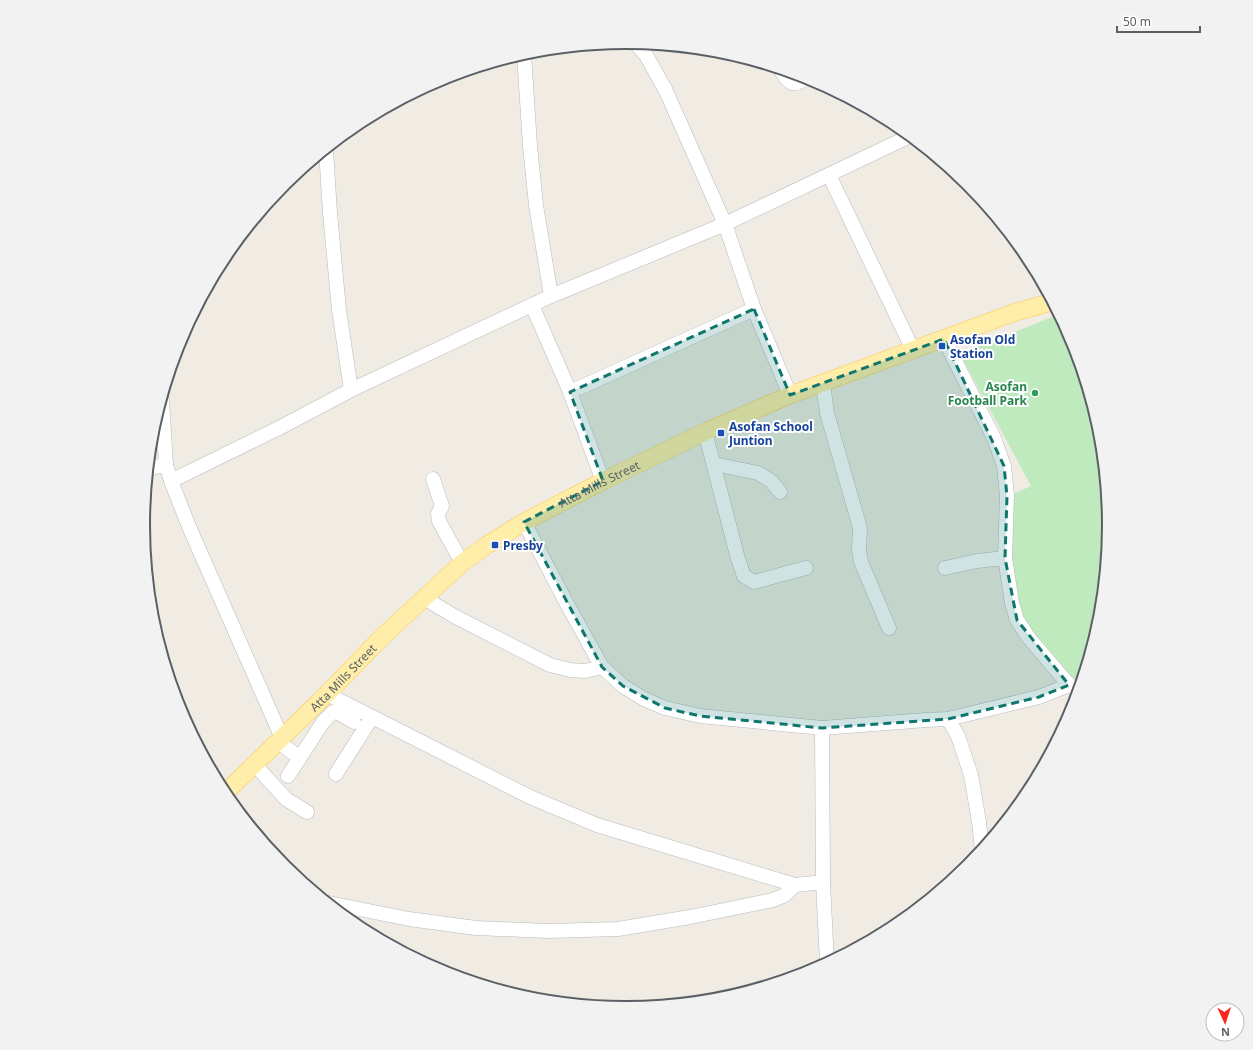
<svg xmlns="http://www.w3.org/2000/svg" width="1253" height="1050" viewBox="0 0 1253 1050" font-family="'Noto Sans',sans-serif">
<style>
.green{fill:#bfeabd}
.lines{fill:none;stroke-linecap:round;stroke-linejoin:round}
.minor-casing{stroke:#b6babf;stroke-width:15}
.major-casing{stroke:#ffc64d;stroke-width:18}
.minor{stroke:#fff;stroke-width:14}
.major{stroke:#ffeea9;stroke-width:17}
.marked{fill:#0f766e;fill-opacity:0.2;stroke:#0f766e;stroke-width:3;stroke-dasharray:8 5;stroke-linejoin:round}
.transit-dot{fill:#1a4fb4;stroke:#fff;stroke-width:1.5}
.leisure-dot{fill:#2e9e5b;stroke:#fff;stroke-width:1.5}
.labels{text-anchor:middle;dominant-baseline:central;stroke-width:4;stroke-linejoin:round;paint-order:stroke}
.transit-label{font-size:12px;font-weight:bold;fill:#164399;stroke:#fff;text-anchor:start}
.leisure-label{font-size:12px;font-weight:bold;fill:#27864d;stroke:#fff;text-anchor:end}
.street-label{font-size:12px;fill:#5b6066;stroke:#fff}
.rim{fill:none;stroke:#5b6066;stroke-width:2}
</style>
<rect width="100%" height="100%" fill="#f0ece3"/>
<!-- green -->
<polygon class="green" points="1057,315 1065,325 1073,340 1100,431 1109,525 1100,619 1081,684 1071,676 1031,629 1017,606 1011,562 1011,495 1031,486 960,354"/>
<g class="lines">
<!-- minor casing -->
<g class="minor-casing">
<g id="minor">
<polyline points="635,43 646,55 666,91 725,224 754,309 790,395"/>
<polyline points="524,54 530,146 536,205 551,296"/>
<path d="M780,69C789,83 792,89 807,77"/>
<polyline points="326,150 330,213 339,310 351,390"/>
<polyline points="829,175 913,350"/>
<polyline points="532,305 570,392 603,481"/>
<polyline points="944,339 994,438 1004,466 1007,496 1005,558 1012,603 1017,620 1029,638 1069,685 1078,691"/>
<polyline points="823,384 827,413 860,528 859,550 861,562 889,628"/>
<polyline points="570,392 754,309"/>
<polyline points="162,400 166,465 171,481 190,529 282,738"/>
<polyline points="705,432 738,559 744,576 754,582 806,568"/>
<polyline points="714,464 758,473 771,481 780,492"/>
<polyline points="149,468 166,465"/>
<polyline points="433,479 442,506 438,514 439,521 462,563"/>
<polyline points="171,481 281,427 351,390 551,296 725,224 910,136"/>
<polyline points="524,522 566,602 602,667 623,686 644,699 665,708 700,716 822,728 926,720 948,719 1039,697 1069,685"/>
<polyline points="945,568 977,561 1005,558"/>
<polyline points="424,598 454,616 550,665 570,670 585,671 602,667"/>
<polyline points="327,694 530,797 597,825 795,885 823,882"/>
<polyline points="948,719 958,736 971,775 979,822 982,850"/>
<polyline points="822,728 823,882 827,963"/>
<polyline points="278,742 299,757"/>
<polyline points="255,765 286,799 307,812"/>
<polyline points="336,774 372,717"/>
<polyline points="288,776 323,722 333,712 337,712 354,722"/>
<polyline points="329,903 409,919 476,928 548,931 618,929 690,917 773,900 785,895 795,885"/>
</g>
</g>
<!-- major casing -->
<g class="major-casing">
<g id="major">
<path id="s1" d="M225,793L327,694L381,638L462,563L487,545L524,522L603,481L709,430L790,395L1016,312L1052,302"/>
</g>
</g>
<!-- minor -->
<use href="#minor" class="minor"/>
<!-- major -->
<use href="#major" class="major"/>
</g>
<!-- marked area -->
<path class="marked" d="M754,309L790,395L944,339L1004,466L1007,496L1005,558L1017,620L1069,685L1039,697L948,719L822,728L700,716L665,708L623,686L602,667L524,522L603,481L570,392Z"/>
<!-- markers -->
<g class="transit-dot">
<rect x="938" y="342" width="8" height="8" rx="2"/>
<rect x="717" y="429" width="8" height="8" rx="2"/>
<rect x="491" y="541" width="8" height="8" rx="2"/>
</g>
<circle class="leisure-dot" cx="1035" cy="393" r="4"/>
<g class="labels">
<!-- transit labels -->
<g class="transit-label">
<text x="950" y="339">Asofan Old<tspan x="950" dy="14">Station</tspan></text>
<text x="729" y="426">Asofan School<tspan x="729" dy="14">Juntion</tspan></text>
<text x="503" y="545">Presby</text>
</g>
<!-- leisure labels -->
<g class="leisure-label">
<text x="1027" y="386">Asofan<tspan x="1027" dy="14">Football Park</tspan></text>
</g>
<!-- street labels -->
<g class="street-label">
<text stroke="none"><textPath href="#s1" startOffset="489">Atta Mills Street</textPath></text>
<text stroke="none"><textPath href="#s1" startOffset="165">Atta Mills Street</textPath></text>
</g>
</g>
<!-- crop -->
<path d="M0 0H1253V1050H0ZM150 525a476 476 0 1 1 952 0a476 476 0 1 1-952 0Z" fill="#f2f2f3" fill-rule="evenodd"/>
<path class="rim" d="M150 525a476 476 0 1 1 952 0a476 476 0 1 1-952 0Z"/>
<!-- north arrow -->
<g transform="translate(1225 1022) rotate(177)"><circle r="19" fill="#ffffff" stroke="#bdbfc2"/>
<path d="M0-3L7 15L0 10L-7 15Z" fill="#fb261d"/>
<text y="-6" font-size="11" font-weight="bold" text-anchor="middle" fill="#5b6066">N</text>
</g>
<!-- scale -->
<path d="M1117 26v6h83v-6" fill="none" stroke="#5b6066" stroke-width="2"/>
<text x="1123" y="26" font-size="12" fill="#5b6066" stroke="#ffffff" stroke-width="3" paint-order="stroke">50 m</text>
</svg>
